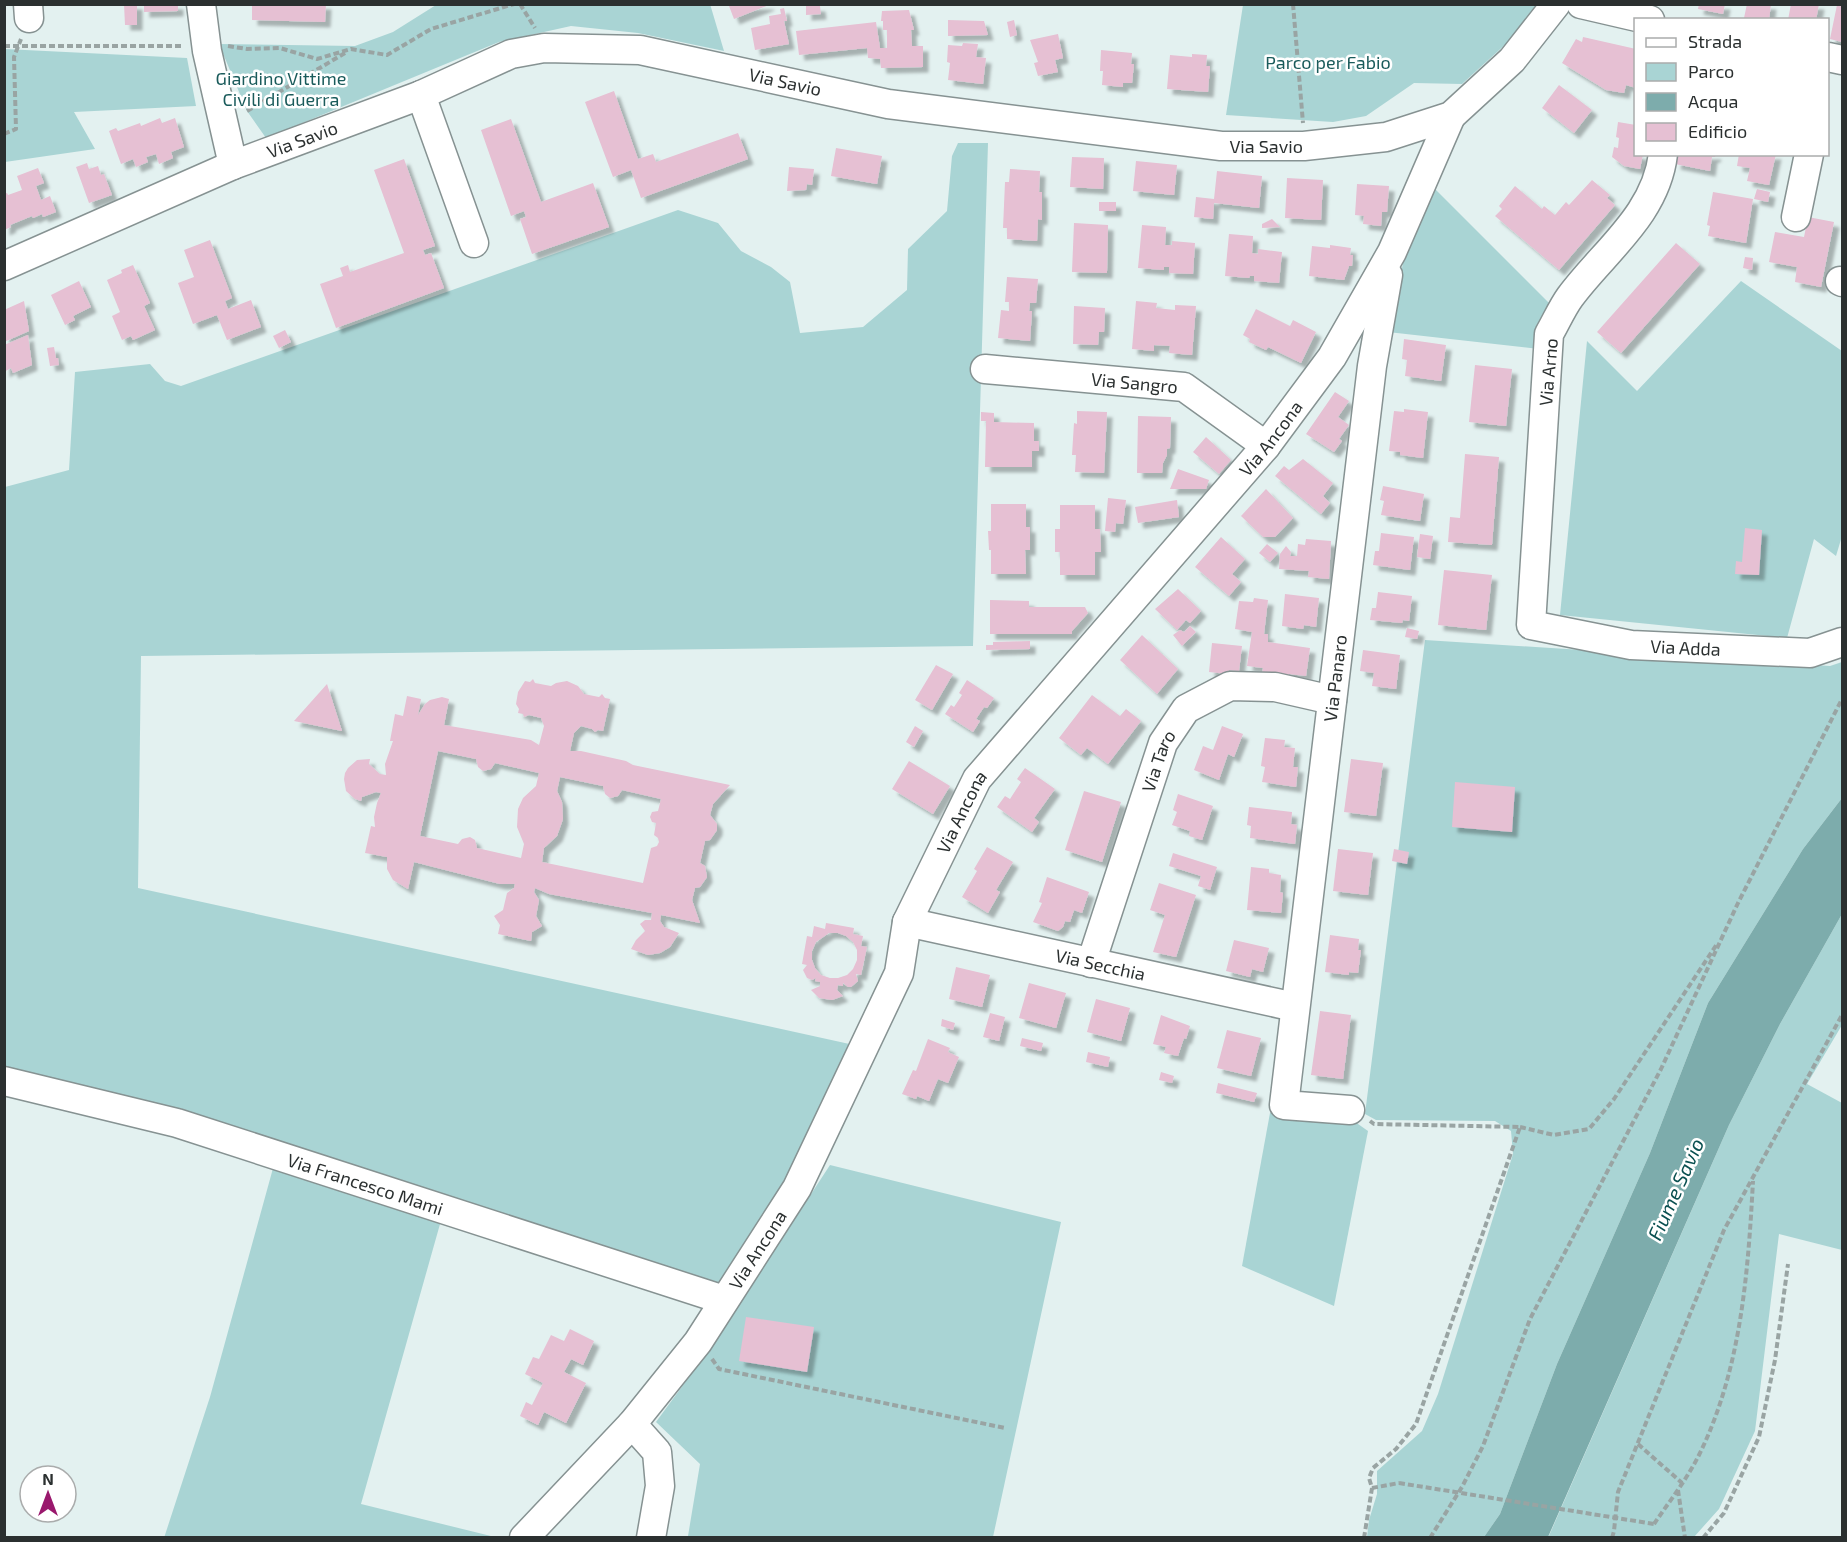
<svg xmlns="http://www.w3.org/2000/svg" width="1847" height="1542" viewBox="0 0 1847 1542" font-family="'Exo 2',sans-serif">
<style>
.green{fill:#a9d4d4}
.water{fill:#7dacac}
.building{fill:#e6c0d3;fill-rule:evenodd;filter:url(#shadow)}
.lines{fill:none;stroke-linecap:round;stroke-linejoin:round}
.minor-casing{stroke:#869292;stroke-width:31}
.path{stroke:#99a4a3;stroke-width:4;stroke-dasharray:6 3;stroke-linecap:butt}
.minor{stroke:#fff;stroke-width:28}
.path-bridge{stroke:#99a4a3;stroke-width:4;stroke-dasharray:6 3;stroke-linecap:butt}
.labels{text-anchor:middle;dominant-baseline:central;stroke-width:5;stroke-linejoin:round;paint-order:stroke}
.park-label{font-size:18px;fill:#1a5b5b;stroke:#fff}
.street-label{font-size:18px;fill:#2b3030;stroke:#fff}
.water-label{font-size:20px;font-style:italic;fill:#0a5051;stroke:#fff}
</style>
<defs>
<filter id="shadow"><feDropShadow dx="5.5" dy="5.5" stdDeviation="1.5" flood-color="#0004"/></filter>
</defs>
<rect width="100%" height="100%" fill="#e3f1f0"/>
<!-- green -->
<g class="green">
<polygon points="710,4 724,51 638,33 571,26 499,42 266,138 247,111 219,44 355,46 393,32 436,5"/>
<polygon points="1243,5 1243,4 1536,5 1508,42 1462,84 1414,83 1366,116 1333,122 1226,115"/>
<polygon points="5,49 187,58 196,106 74,112 95,149 5,162"/>
<polygon points="958,143 988,143 973,646 141,656 138,888 854,1045 775,1204 727,1281 698,1284 5,1069 5,487 69,470 75,372 150,364 165,381 181,386 678,210 718,223 741,251 771,267 790,282 800,333 863,327 907,290 908,249 947,211 952,156"/>
<polygon points="1435,189 1554,308 1539,349 1388,332 1407,245"/>
<polygon points="1741,281 1842,351 1842,536 1836,556 1814,539 1787,638 1560,615 1587,341 1637,391"/>
<polygon points="1425,640 1830,666 1842,662 1842,798 1803,849 1708,1003 1650,1153 1557,1364 1500,1514 1484,1537 1367,1537 1369,1520 1377,1494 1377,1471 1422,1431 1438,1394 1513,1154 1511,1131 1495,1121 1376,1120 1365,1114"/>
<polygon points="1842,914 1842,1025 1807,1084 1842,1103 1842,1250 1779,1234 1755,1431 1719,1509 1694,1537 1548,1538 1729,1125 1780,1024"/>
<polygon points="1270,1113 1348,1117 1368,1131 1334,1306 1242,1266"/>
<polygon points="275,1161 442,1217 361,1504 495,1537 164,1538 210,1397"/>
<polygon points="830,1165 1061,1222 993,1537 688,1536 700,1464 656,1422 714,1343"/>
</g>
<!-- water -->
<polygon class="water" points="1842,798 1842,914 1780,1024 1729,1125 1548,1537 1484,1537 1500,1514 1557,1364 1650,1153 1708,1003 1803,849"/>
<!-- building -->
<g class="building">
<polygon points="124,4 137,4 137,25 125,25"/>
<polygon points="144,4 178,4 178,11 144,12"/>
<polygon points="252,4 326,4 325,22 252,20"/>
<polygon points="733,4 769,4 769,5 734,19 729,6"/>
<polygon points="1699,4 1725,4 1723,14 1698,9"/>
<polygon points="1747,4 1771,4 1769,20 1744,18"/>
<polygon points="1791,4 1819,4 1816,20 1788,20"/>
<polygon points="1837,5 1842,6 1842,42 1830,39"/>
<polygon points="806,6 820,6 821,14 806,15"/>
<polygon points="784,8 787,21 784,21 789,44 755,50 751,28 770,24 769,16 781,14 780,9"/>
<polygon points="909,10 914,30 911,30 912,46 923,46 923,67 881,68 880,59 868,58 867,48 799,55 796,31 876,22 880,48 887,48 887,30 883,30 883,21 881,21 882,11"/>
<polygon points="948,20 984,21 988,35 948,36"/>
<polygon points="1014,20 1017,35 1010,37 1007,22"/>
<polygon points="1058,34 1063,58 1055,60 1058,72 1038,76 1034,63 1038,62 1030,40"/>
<polygon points="1583,37 1636,49 1636,88 1626,85 1624,93 1606,90 1562,63 1576,39 1582,42"/>
<polygon points="963,43 978,44 976,57 986,58 983,84 948,80 950,63 947,62 948,45 962,46"/>
<polygon points="1101,50 1132,53 1131,64 1134,64 1132,83 1123,83 1123,87 1102,85 1103,71 1100,71"/>
<polygon points="1192,54 1207,55 1206,66 1210,66 1208,92 1167,89 1170,55 1192,57"/>
<polygon points="1559,85 1592,110 1574,133 1542,108"/>
<polygon points="614,91 638,159 653,154 656,162 738,133 748,159 641,198 631,170 613,177 585,102"/>
<polygon points="160,118 162,123 175,118 184,147 171,152 173,158 159,164 156,154 146,157 148,162 136,167 133,159 121,164 109,131 116,128 118,131 140,123 141,126"/>
<polygon points="511,119 541,202 593,183 609,227 532,254 520,219 526,217 524,211 511,216 481,130"/>
<polygon points="1618,122 1636,125 1636,154 1643,154 1640,169 1624,166 1612,157 1614,147 1618,148 1619,138 1616,137"/>
<polygon points="836,148 882,156 877,184 831,176"/>
<polygon points="1677,154 1716,154 1715,157 1712,157 1710,171 1675,164"/>
<polygon points="1739,154 1776,154 1769,185 1747,181 1750,168 1737,166"/>
<polygon points="1072,157 1104,158 1103,189 1070,187"/>
<polygon points="404,159 435,246 423,250 425,255 431,253 444,288 336,328 320,284 343,276 340,268 348,265 350,272 404,253 374,170"/>
<polygon points="1136,161 1177,165 1174,195 1133,191"/>
<polygon points="87,163 89,169 98,166 101,175 104,174 112,195 89,203 76,167"/>
<polygon points="789,167 814,169 812,185 807,184 806,190 787,191"/>
<polygon points="38,168 44,183 36,186 41,200 50,196 56,212 43,217 42,214 33,218 32,216 10,225 11,227 4,230 4,194 7,193 8,195 22,190 17,176"/>
<polygon points="1010,169 1040,171 1039,192 1042,192 1042,220 1038,219 1037,241 1007,239 1007,228 1003,228 1005,182 1009,182"/>
<polygon points="1217,171 1262,176 1259,208 1214,203 1213,219 1194,217 1196,197 1214,199"/>
<polygon points="1287,178 1323,180 1321,220 1285,218"/>
<polygon points="1592,180 1610,195 1607,198 1615,205 1559,270 1495,216 1502,209 1499,206 1515,186 1542,209 1544,206 1555,215 1566,202 1569,205"/>
<polygon points="1357,184 1389,186 1387,212 1382,212 1381,226 1363,224 1364,216 1355,215"/>
<polygon points="1757,189 1770,192 1768,202 1754,199"/>
<polygon points="1713,192 1753,199 1746,243 1708,236 1710,226 1707,225"/>
<rect x="1099" y="202" width="17" height="9"/>
<polygon points="1808,217 1834,222 1821,287 1795,282 1797,267 1769,262 1775,232 1804,237"/>
<polygon points="1272,219 1280,227 1262,228 1262,224"/>
<polygon points="1074,223 1108,225 1107,273 1072,272"/>
<polygon points="1142,225 1166,227 1165,245 1172,245 1172,241 1195,243 1193,274 1169,273 1169,267 1164,267 1164,270 1138,268"/>
<polygon points="1229,234 1253,236 1252,253 1258,254 1258,249 1282,252 1279,283 1254,281 1254,276 1250,276 1249,278 1225,276"/>
<polygon points="210,240 232,298 225,301 228,309 251,300 261,327 227,340 217,315 193,324 178,283 194,277 184,250"/>
<polygon points="1676,243 1700,264 1621,353 1597,332"/>
<polygon points="1330,245 1351,248 1350,255 1353,255 1352,266 1349,266 1344,280 1309,276 1312,246 1330,248"/>
<polygon points="1745,257 1753,258 1752,270 1743,268"/>
<polygon points="133,265 150,303 144,306 155,330 133,340 131,336 122,340 112,316 120,312 107,280 122,273 121,270"/>
<polygon points="1007,277 1038,279 1036,303 1030,303 1029,311 1032,311 1030,341 998,338 1001,310 1009,311 1009,302 1005,302"/>
<polygon points="79,281 91,307 73,316 75,320 65,325 51,295"/>
<polygon points="24,301 29,331 4,342 4,310"/>
<polygon points="1136,301 1157,303 1156,308 1175,310 1175,305 1196,306 1192,355 1169,353 1170,346 1154,345 1154,351 1132,349"/>
<polygon points="1074,306 1105,308 1104,332 1099,332 1098,345 1073,344"/>
<polygon points="1256,309 1290,326 1293,320 1316,332 1301,363 1268,347 1266,350 1249,342 1250,339 1243,335"/>
<polygon points="285,330 291,342 279,348 273,336"/>
<polygon points="28,335 32,365 13,373 11,368 4,372 4,345"/>
<polygon points="1404,339 1446,345 1441,381 1405,376 1407,360 1402,359"/>
<polygon points="54,347 56,358 58,358 59,365 50,366 47,348"/>
<polygon points="1475,365 1512,369 1506,426 1469,422"/>
<polygon points="1335,392 1349,401 1338,417 1349,425 1339,439 1342,441 1334,452 1306,434"/>
<polygon points="1404,409 1428,412 1423,458 1400,455 1400,452 1389,451 1394,411 1404,412"/>
<polygon points="1077,411 1107,412 1104,473 1075,472 1076,455 1072,455 1074,423 1077,424"/>
<polygon points="981,412 994,413 994,422 1034,423 1034,441 1039,441 1039,451 1032,451 1032,467 985,467 986,421 981,421"/>
<polygon points="1138,416 1171,417 1170,448 1167,449 1167,455 1163,463 1162,473 1137,473"/>
<polygon points="1206,437 1231,460 1219,474 1193,452"/>
<polygon points="1465,454 1499,457 1492,545 1448,542 1450,517 1460,518"/>
<polygon points="1303,459 1333,483 1323,496 1330,503 1321,514 1275,476 1284,466 1289,470"/>
<polygon points="1178,469 1209,480 1206,489 1170,489"/>
<polygon points="1383,486 1424,494 1420,521 1381,515 1384,501 1380,500"/>
<polygon points="1266,489 1293,518 1275,537 1263,537 1241,516"/>
<polygon points="1108,498 1126,500 1123,524 1116,523 1115,532 1105,531"/>
<polygon points="1177,500 1179,517 1138,523 1135,507"/>
<polygon points="991,504 1026,504 1026,527 1030,527 1030,550 1025,550 1026,574 991,574 991,550 989,550 988,531 991,531"/>
<polygon points="1060,505 1095,505 1095,529 1100,529 1101,552 1095,552 1095,575 1060,575 1060,552 1055,552 1055,529 1060,529"/>
<polygon points="1745,528 1762,530 1759,575 1735,574 1736,561 1742,562"/>
<polygon points="1381,533 1414,537 1410,570 1373,565 1375,551 1379,551"/>
<polygon points="1420,534 1433,536 1430,559 1417,557"/>
<polygon points="1221,537 1245,559 1232,574 1241,582 1229,596 1195,567"/>
<polygon points="1306,539 1331,541 1329,579 1308,577 1309,571 1279,569 1280,554 1286,546 1291,552 1290,556 1297,556 1298,544 1305,545"/>
<polygon points="1267,544 1278,553 1270,562 1259,553"/>
<polygon points="1444,570 1492,575 1486,630 1438,625"/>
<polygon points="1178,589 1201,611 1190,623 1186,620 1177,630 1155,609"/>
<polygon points="1378,592 1412,596 1409,621 1403,620 1402,623 1370,620 1372,608 1376,608"/>
<polygon points="1285,594 1319,598 1316,627 1304,625 1303,629 1282,626"/>
<polygon points="1254,598 1268,600 1264,634 1268,634 1268,642 1310,648 1306,676 1289,674 1289,677 1262,674 1263,668 1247,666 1252,632 1235,629 1239,601 1253,602"/>
<polygon points="990,600 1029,601 1029,607 1085,607 1088,613 1072,631 1072,634 990,634"/>
<polygon points="1190,626 1196,632 1182,646 1173,635 1180,630 1184,632"/>
<polygon points="1407,628 1419,631 1417,639 1405,637"/>
<polygon points="1142,635 1178,669 1157,694 1120,660"/>
<polygon points="1030,641 1030,649 986,650 986,645 993,645 993,642"/>
<polygon points="1212,643 1242,646 1239,671 1229,670 1228,674 1209,672"/>
<polygon points="1363,650 1400,655 1396,689 1372,686 1374,673 1360,671"/>
<polygon points="936,665 953,674 932,710 915,700"/>
<path d="M533,679L535,683L551,686L556,683L567,681L578,686L584,694L599,697L602,694L605,698L610,699L603,731L598,730L595,732L592,729L581,726L574,733L570,751H581L626,761L633,765L730,785L713,804L710,815L717,824V830L710,840L705,841L700,863L705,866L707,877L700,887L695,888L692,900L700,923L661,915L660,921L664,927L679,933L670,947L660,953L648,955L631,949L636,940L645,931L640,924L645,920H651L652,913L549,894L535,888L534,892L539,900L536,916L542,926L532,932L531,941L498,934L500,925L494,916L503,910L507,893L514,888L515,884H500L414,862L408,889L393,880L387,869V857L365,853L371,826L375,827L374,817L377,803L381,793L376,792L362,797L361,801L355,799L346,791L344,779L345,773L348,768L357,760L370,759L369,764L380,774L386,775L385,764L393,741H390L395,714L403,716L407,696L421,699L418,715L425,704L430,700L442,697L449,699L444,725L531,740L539,745L544,726L541,718L529,715L524,717L523,714L518,713L519,709L516,704L518,692L525,681L530,682ZM438,751L476,759L478,767L483,771L491,769L495,763L539,773L536,786L523,798L518,809L517,827L524,844L521,858L477,848L475,840L470,837L462,839L458,844L420,836ZM560,777L603,786L605,794L610,798L618,796L622,790L661,799L658,811L652,812L650,817L652,822L656,823L654,835L658,838L659,842L657,846L651,848L643,883L542,862L544,848L557,836L563,819L562,802L557,791Z"/>
<polygon points="967,680 994,698 987,708 984,707 976,719 980,721 973,732 945,714 951,705 954,707 962,695 959,693"/>
<polygon points="327,684 342,731 294,721"/>
<polygon points="1092,695 1120,716 1126,709 1141,721 1108,764 1087,748 1081,755 1059,738"/>
<polygon points="915,726 923,731 914,747 906,742"/>
<polygon points="1222,726 1243,734 1234,757 1228,754 1219,780 1194,770 1203,746 1213,750"/>
<polygon points="1265,738 1285,740 1284,747 1295,748 1293,767 1298,767 1296,787 1262,782 1265,767 1261,766"/>
<polygon points="1351,759 1383,763 1376,816 1344,812"/>
<polygon points="909,761 950,786 933,814 892,789"/>
<polygon points="1025,768 1055,789 1034,818 1039,822 1032,832 997,807 1005,796 1010,799 1021,782 1017,779"/>
<polygon points="1455,782 1515,787 1512,832 1452,827"/>
<polygon points="1084,791 1121,802 1102,862 1065,850"/>
<polygon points="1178,794 1213,806 1202,840 1189,836 1190,831 1172,825 1177,812 1173,810"/>
<polygon points="1249,807 1292,812 1291,824 1297,825 1295,844 1250,838 1251,826 1247,825"/>
<polygon points="987,847 1013,862 996,890 1000,892 988,913 962,897 977,871 974,869"/>
<polygon points="1338,849 1373,853 1368,895 1333,891"/>
<polygon points="1394,849 1409,852 1407,864 1392,861"/>
<polygon points="1173,853 1217,867 1210,890 1198,886 1201,876 1169,866"/>
<polygon points="1251,867 1269,869 1269,873 1281,875 1280,892 1283,893 1281,913 1247,910"/>
<polygon points="1047,877 1089,892 1082,913 1074,910 1070,922 1065,921 1063,927 1058,931 1033,922 1042,903 1039,902"/>
<polygon points="1159,883 1196,895 1176,957 1153,952 1165,915 1150,910"/>
<path d="M826,923L854,928L853,934L863,936L861,946L867,947L861,975L856,974L858,981L851,987H848L843,983V986L838,985L837,990L843,996L832,1000L819,998L811,990L820,986V982L815,981L816,978L812,980L807,978L803,970L807,965L802,964L807,936L812,937L814,926L825,929ZM829,933H838L846,936L853,942L857,950V960L853,969L847,975L838,978H830L821,975L815,968L812,960V951L816,942Z"/>
<polygon points="1330,935 1359,939 1358,950 1361,950 1358,973 1349,972 1349,975 1325,972"/>
<polygon points="1234,940 1269,948 1263,972 1252,969 1250,977 1226,971"/>
<polygon points="956,967 990,975 982,1007 949,999"/>
<polygon points="1029,983 1066,993 1056,1028 1019,1018"/>
<polygon points="1096,999 1130,1008 1121,1041 1087,1032"/>
<polygon points="1320,1011 1351,1015 1343,1079 1311,1075"/>
<polygon points="990,1013 1005,1017 999,1041 983,1037"/>
<polygon points="1161,1015 1190,1026 1186,1039 1184,1038 1178,1056 1164,1053 1166,1047 1153,1044"/>
<polygon points="942,1019 955,1023 953,1030 941,1026"/>
<polygon points="1227,1030 1261,1038 1251,1076 1217,1068"/>
<polygon points="1022,1038 1043,1043 1041,1051 1020,1046"/>
<polygon points="928,1039 950,1048 948,1052 959,1057 948,1083 938,1079 929,1101 917,1096 916,1099 902,1094 913,1070 916,1071"/>
<polygon points="1088,1052 1110,1057 1108,1067 1086,1062"/>
<polygon points="1161,1072 1174,1076 1172,1083 1159,1080"/>
<polygon points="1218,1083 1257,1093 1254,1102 1216,1093"/>
<polygon points="746,1317 814,1327 807,1372 739,1361"/>
<polygon points="570,1329 594,1341 583,1365 571,1359 564,1372 586,1383 566,1423 544,1412 538,1425 520,1416 526,1402 532,1405 543,1383 525,1374 533,1357 539,1359 551,1335 564,1341"/>
</g>
<g class="lines">
<!-- minor casing -->
<g class="minor-casing">
<g id="minor">
<polyline points="28,4 29,18"/>
<polyline points="201,4 207,51 233,165"/>
<polyline points="1581,4 1650,20"/>
<polyline points="1828,57 1842,60"/>
<polyline points="421,95 474,243"/>
<path id="s1" d="M1663,154C1656,215 1603,252 1570,297C1562,308 1556,322 1549,334L1531,625L1631,645L1810,653L1842,642"/>
<polyline points="1796,217 1809,154"/>
<path id="s2" d="M4,266L233,165L421,95L511,54L544,48L640,50L888,104L1221,146H1304L1386,137L1451,116L1512,60L1556,4"/>
<polyline points="1840,281 1842,282"/>
<path id="s3" d="M985,369L1184,387L1266,446"/>
<path id="s4" d="M907,922L1295,1007"/>
<path id="s5" d="M1091,963L1163,743L1186,709L1230,686L1275,687L1332,700"/>
<path id="s6" d="M4,1081L177,1123L724,1300"/>
<path id="s7" d="M1350,1110L1284,1105L1372,366L1388,275"/>
<polyline points="632,1424 657,1452 660,1486 651,1538"/>
<path id="s8" d="M524,1538L632,1424L698,1342L797,1188L899,973L907,922L977,779L1266,446L1332,357L1392,252L1451,116"/>
</g>
</g>
<!-- path -->
<g class="path">
<polyline points="520,4 535,28"/>
<polyline points="1293,4 1303,123"/>
<polyline points="4,46 184,46"/>
<polyline points="228,46 247,49 280,48 317,59 351,49 387,55 431,29 514,4"/>
<polyline points="247,111 345,53"/>
<polyline points="4,134 16,129 14,57 21,39"/>
<polyline points="1520,1127 1554,1135 1589,1129 1614,1099 1717,944"/>
<polyline points="712,1359 719,1369 1005,1428"/>
<polyline points="1638,1444 1682,1483"/>
<polyline points="1372,1488 1399,1483"/>
<polyline points="1678,1490 1685,1538"/>
<path d="M1654,1524C1669,1502 1687,1479 1699,1455C1741,1370 1748,1274 1753,1181"/>
<polyline points="1364,1538 1372,1488 1369,1478 1373,1468 1396,1449 1416,1424 1520,1127 1374,1124 1370,1121"/>
<polyline points="1430,1538 1462,1487 1483,1446 1530,1319 1661,1069 1738,903 1842,699"/>
<polyline points="1612,1538 1614,1531 1618,1492 1724,1230 1842,1015"/>
<polyline points="1703,1538 1724,1513 1759,1437 1775,1360 1788,1264"/>
</g>
<!-- minor -->
<use href="#minor" class="minor"/>
<!-- path-bridge -->
<polyline class="path-bridge" points="1399,1483 1654,1524"/>
</g>
<g class="labels">
<!-- park labels -->
<g class="park-label">
<text x="1328" y="62">Parco per Fabio</text>
<text x="281" y="78">Giardino Vittime<tspan x="281" dy="21">Civili di Guerra</tspan></text>
</g>
<!-- street labels -->
<g class="street-label">
<text stroke="none"><textPath href="#s2" startOffset="828">Via Savio</textPath></text>
<text stroke="none"><textPath href="#s2" startOffset="324">Via Savio</textPath></text>
<text stroke="none"><textPath href="#s2" startOffset="1314">Via Savio</textPath></text>
<text transform="translate(1548 372) rotate(-85)">Via Arno</text>
<text stroke="none"><textPath href="#s3" startOffset="150">Via Sangro</textPath></text>
<text stroke="none"><textPath href="#s8" startOffset="1344">Via Ancona</textPath></text>
<text stroke="none"><textPath href="#s1" startOffset="664">Via Adda</textPath></text>
<text stroke="none"><textPath href="#s7" startOffset="496">Via Panaro</textPath></text>
<text stroke="none"><textPath href="#s5" startOffset="213">Via Taro</textPath></text>
<text stroke="none"><textPath href="#s8" startOffset="858">Via Ancona</textPath></text>
<text stroke="none"><textPath href="#s4" startOffset="198">Via Secchia</textPath></text>
<text stroke="none"><textPath href="#s6" startOffset="376">Via Francesco Mami</textPath></text>
<text stroke="none"><textPath href="#s8" startOffset="372">Via Ancona</textPath></text>
</g>
<!-- water labels -->
<g class="water-label">
<text transform="translate(1675 1189) rotate(-66)">Fiume Savio</text>
</g>
</g>
<!-- border -->
<rect width="1847" height="1542" fill="none" stroke="#2b3030" stroke-width="12"/>
<!-- legend -->
<rect x="1634" y="18" width="195" height="138" fill="#ffffff" stroke="#aaacac" stroke-width="1.5"/>
<rect x="1646" y="38" width="30" height="9" fill="#ffffff" stroke="#aaacac" stroke-width="1.5"/>
<text x="1688" y="48" font-size="18" fill="#2b3030">Strada</text>
<rect x="1646" y="63" width="30" height="18" fill="#a9d4d4" stroke="#aaacac" stroke-width="1.5"/>
<text x="1688" y="78" font-size="18" fill="#2b3030">Parco</text>
<rect x="1646" y="93" width="30" height="18" fill="#7dacac" stroke="#aaacac" stroke-width="1.5"/>
<text x="1688" y="108" font-size="18" fill="#2b3030">Acqua</text>
<rect x="1646" y="123" width="30" height="18" fill="#e6c0d3" stroke="#aaacac" stroke-width="1.5"/>
<text x="1688" y="138" font-size="18" fill="#2b3030">Edificio</text>
<!-- north arrow -->
<g transform="translate(48 1494)"><circle r="28" fill="#ffffff" stroke="#aaacac" stroke-width="1.5"/>
<path d="M0-4.5L10 22L0 15L-10 22Z" fill="#9a186d"/>
<text y="-9" font-size="16" font-weight="bold" text-anchor="middle" fill="#2b3030">N</text>
</g>
</svg>
